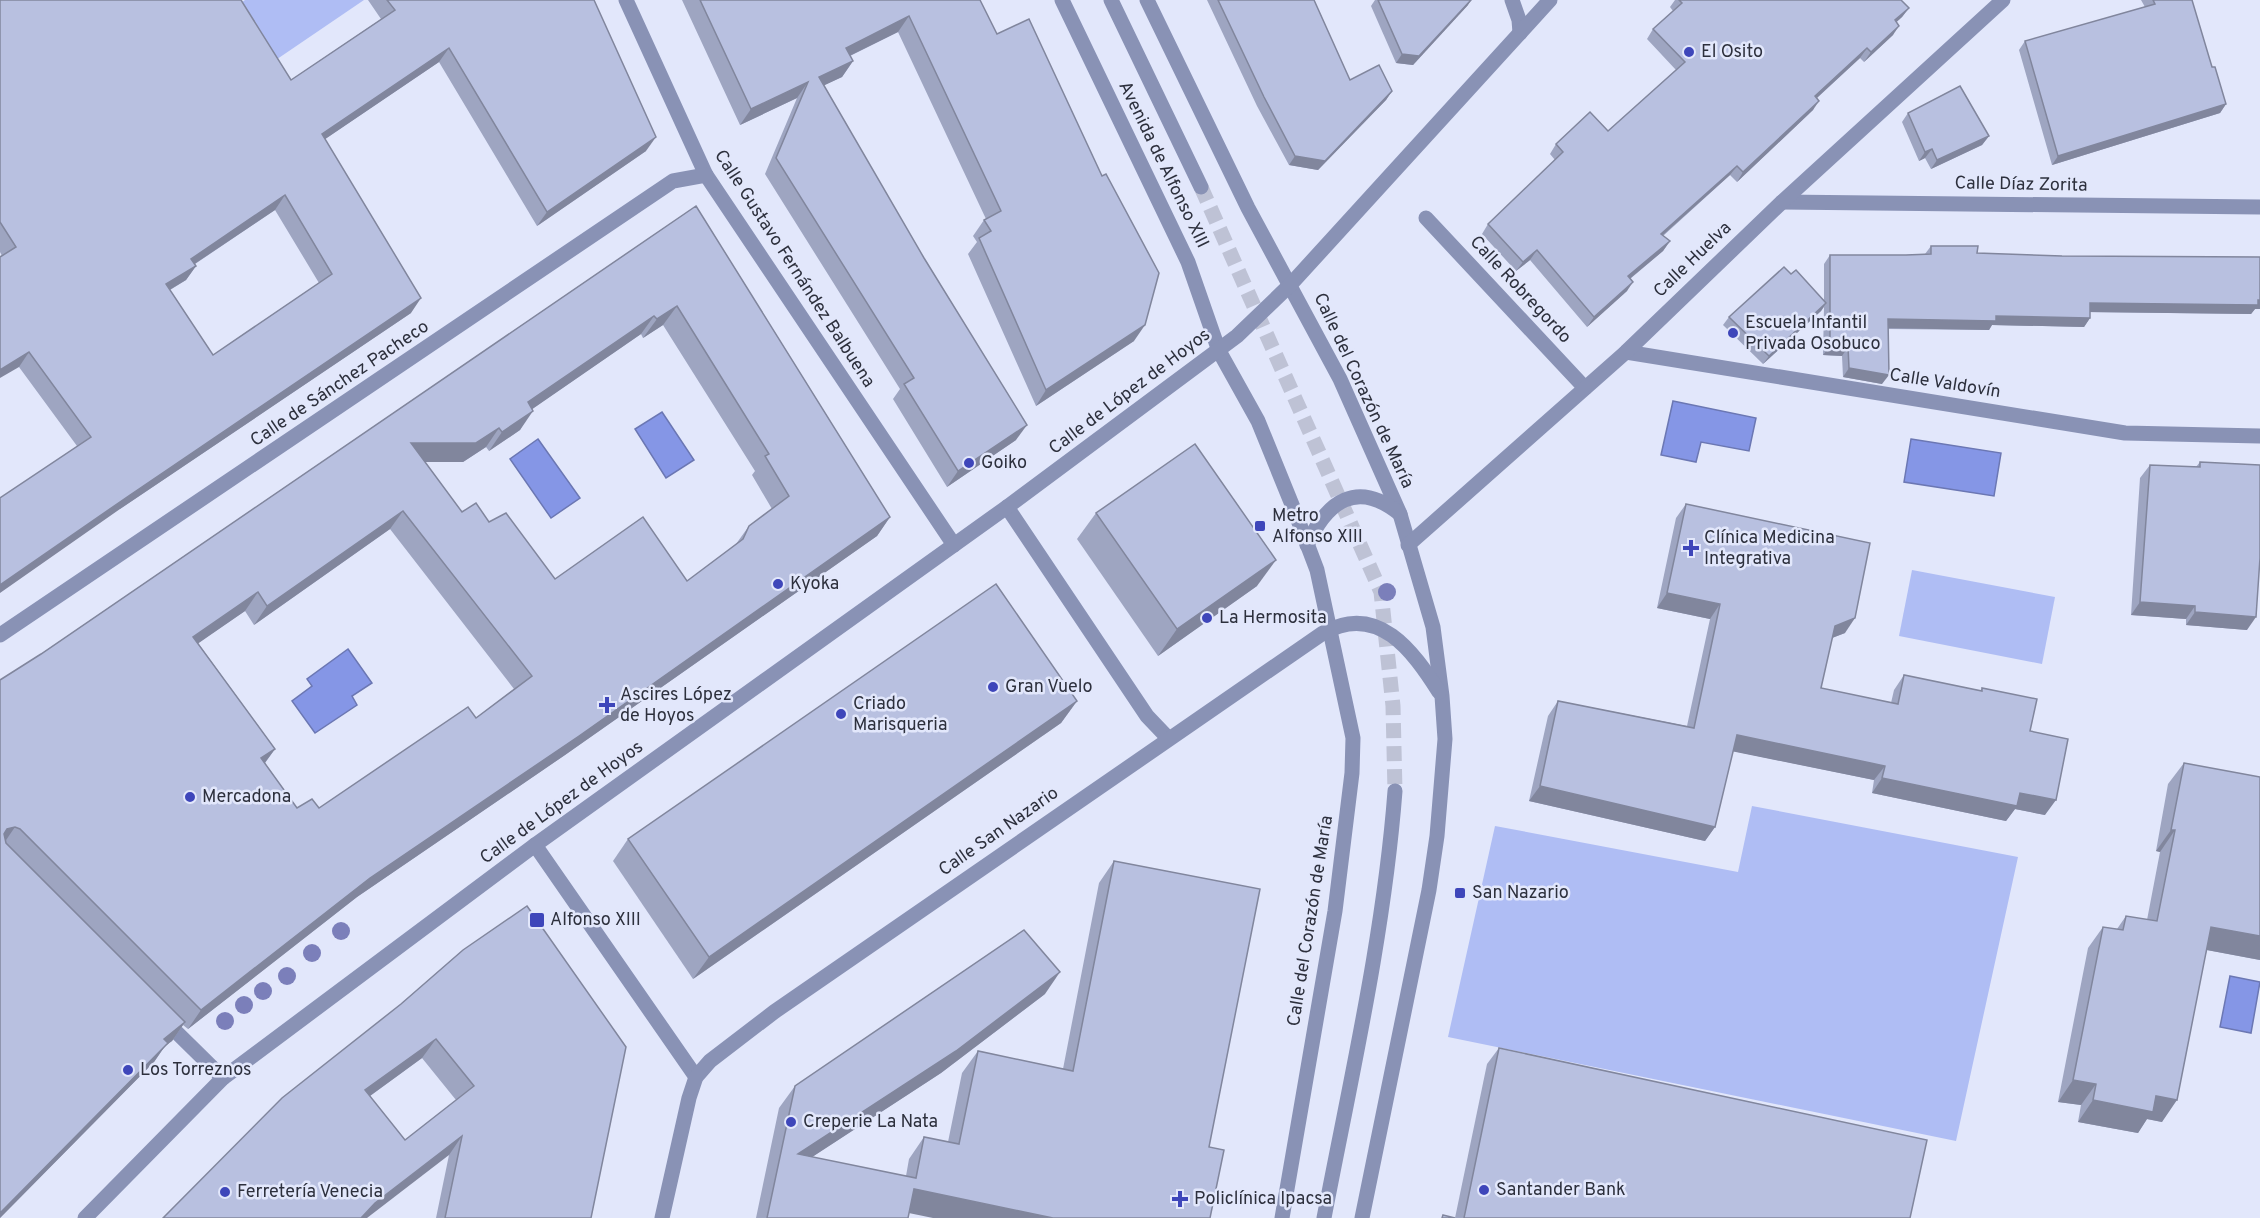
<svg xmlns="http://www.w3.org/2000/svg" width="2260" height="1218" viewBox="0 0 2260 1218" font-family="Overpass,sans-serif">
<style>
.green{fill:#afbdf4}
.water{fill:#8596e6;stroke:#6b77b3;stroke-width:1.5}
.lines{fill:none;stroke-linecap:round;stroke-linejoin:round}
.minor-tunnel{stroke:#bec2d5;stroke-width:15;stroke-dasharray:15 8;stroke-linecap:butt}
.minor{stroke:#8992b5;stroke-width:15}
.tree{fill:#7b7fba}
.wall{fill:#9ea5c1;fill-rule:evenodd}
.shaded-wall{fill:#81869d}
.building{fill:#b8c0e0;stroke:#81869d;stroke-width:1.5;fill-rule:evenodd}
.poi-dot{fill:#3e46ba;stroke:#e2e7fb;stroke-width:2}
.labels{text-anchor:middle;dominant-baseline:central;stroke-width:5;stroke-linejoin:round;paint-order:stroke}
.poi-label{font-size:18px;fill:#2d303d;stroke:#e2e7fb;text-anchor:start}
.street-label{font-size:18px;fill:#2d303d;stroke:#e2e7fb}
</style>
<rect width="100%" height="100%" fill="#e2e7fb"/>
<!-- green -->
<g class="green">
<polygon points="245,0 364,0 264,68 229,11"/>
<polygon points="1912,570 2055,597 2042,664 1899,636"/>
<polygon points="1752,806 2018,857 1956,1141 1448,1037 1495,826 1738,872"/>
</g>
<!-- water -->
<g class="water">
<polygon points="1673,401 1756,418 1749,451 1701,442 1696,462 1661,455"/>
<polygon points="662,412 694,460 666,478 635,429"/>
<polygon points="538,439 580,498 551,518 510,459"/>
<polygon points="1911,439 2001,453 1994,496 1904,482"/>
<polygon points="348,649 372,683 352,696 357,705 315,733 292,701 312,686 307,679"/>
<polygon points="2230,976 2260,982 2251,1033 2220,1027"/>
</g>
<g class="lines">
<!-- minor-tunnel -->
<polyline class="minor-tunnel" points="1201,187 1381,592 1393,706 1395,791"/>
<!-- minor -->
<g class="minor">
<polyline points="626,0 706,175 954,545"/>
<polyline points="1062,0 1188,262 1219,351 1258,421 1295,512 1317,570 1353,738 1352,773 1335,911 1282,1218"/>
<polyline points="1111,0 1201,187"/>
<polyline points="1147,0 1248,208 1340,379 1400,514 1433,627 1442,696 1445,739 1437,836 1429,890 1362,1218"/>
<polyline points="1512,0 1519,20 1520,33"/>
<polyline points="1782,202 2260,207"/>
<polyline points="1426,218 1585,388"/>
<polyline points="1626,352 2125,433 2260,436"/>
<polyline points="1007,507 1147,716 1168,738"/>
<path d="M1307,545C1327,501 1357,479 1400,514"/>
<polyline points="1408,545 1626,352 1782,202 2003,0"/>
<polyline points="0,635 673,181 706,175"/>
<polyline points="535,845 696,1077"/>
<polyline points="163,1019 223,1078"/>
<polyline points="85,1218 223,1078 535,845 1007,507 1237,336 1291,284 1550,0"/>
<path d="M662,1218L689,1098L696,1077L710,1061L774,1012L1323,633C1378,602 1413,651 1439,692"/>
<path d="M1324,1218C1351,1077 1384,935 1395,791"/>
</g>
</g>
<!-- trees -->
<g class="tree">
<circle cx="1387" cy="592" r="9"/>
<circle cx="341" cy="931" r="9"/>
<circle cx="312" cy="953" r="9"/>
<circle cx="287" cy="976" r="9"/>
<circle cx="263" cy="991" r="9"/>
<circle cx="244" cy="1005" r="9"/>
<circle cx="225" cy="1021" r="9"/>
</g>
<!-- wall -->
<g class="wall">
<path d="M0,0L291,80L381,19L368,0H594L646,151L537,226L439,62L325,139L411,313L120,509L77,446L19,367L2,256L0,252ZM275,210L319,283L213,355L170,290L186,280L196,266L195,264Z"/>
<polygon points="682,0 980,0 1134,341 1036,406 968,254 977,242 973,236 984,220 986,219 898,32 850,56 853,61 842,77 824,85 1016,440 947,487 893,399 900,389 765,174 797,98 740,125"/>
<polygon points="1207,0 1314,0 1350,80 1392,91 1386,100 1318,170 1289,165 1257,106"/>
<polygon points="1375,0 1378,0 1468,5 1413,65 1396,63 1371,6"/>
<polygon points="1675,0 1901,0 1909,8 1902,17 1896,22 1893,35 1864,62 1860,58 1817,98 1813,110 1737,182 1730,175 1663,236 1670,241 1663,251 1630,279 1627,291 1587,327 1530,260 1516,271 1482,234 1488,224 1555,160 1550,154 1556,144 1608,131 1676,70 1647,39 1653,29 1673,11 1670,7"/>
<polygon points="2141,0 2192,0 2212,67 2226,104 2220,113 2052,165 2019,50 2025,41 2145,7"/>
<polygon points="1908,113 1989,136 1982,145 1931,169 1925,158 1919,161 1902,122"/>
<path d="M696,206L890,517L877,536L565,755L357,897L188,1029L183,1025L172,1041L165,1046L154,1062L0,1218V680L41,654ZM663,325L755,471L752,475L772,509L749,526L736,544L687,581L555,579L489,522L462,512L425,462H463L486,447L489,451L520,430L532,409L641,334L643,338ZM390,529L514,689L476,718L319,808H297L265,763L275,749L198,643L245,611L254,625Z"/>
<polygon points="1931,246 1977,253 2260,309 2255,309 2251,314 2090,312 2090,318 2084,327 1992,325 1989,330 1888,329 1882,384 1843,377 1842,356 1823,355 1824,307 1821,311 1763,364 1723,325 1729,317 1791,274 1824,300 1824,264 1830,255 1906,255 1925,254"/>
<polygon points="2200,462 2247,630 2186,625 2186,619 2131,615 2140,478 2150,465 2196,467"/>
<polygon points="1686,504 1845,633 1832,638 1821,688 1891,703 1894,690 1904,675 1980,691 1982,688 2030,731 2045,815 2015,809 2006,821 1872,793 1874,780 1733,751 1715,827 1705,841 1529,801 1548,716 1558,701 1687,726 1710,619 1657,608 1676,518"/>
<polygon points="1096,513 1257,586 1158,656 1077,539"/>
<polygon points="1077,701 1061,723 693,979 613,861 628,839"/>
<polygon points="2184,763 2260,960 2207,950 2162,1122 2147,1119 2138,1133 2078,1122 2081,1105 2058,1102 2088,948 2103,927 2117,929 2126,916 2147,920 2160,852 2156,851 2168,784"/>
<polygon points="1114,861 1209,1147 909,1213 908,1218 756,1218 779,1108 795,1086 1045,994 941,1073 812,1157 906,1176 909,1159 924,1137 948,1142 962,1073 978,1051 1063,1069 1099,883"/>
<path d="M463,950L591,1218H436L449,1155L163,1218L401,1004ZM422,1058L456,1100L405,1140L370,1096Z"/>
<polygon points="1499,1048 1910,1218 1455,1218 1487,1064"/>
</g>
<!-- shaded-wall -->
<g class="shaded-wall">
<polygon points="1471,0 1468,5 1413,65 1396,63 1402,54"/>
<polygon points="1909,8 1902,17 1888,30 1895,20"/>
<polygon points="909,16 898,32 835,63 846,48"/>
<polygon points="1899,26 1893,35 1864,62 1871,52"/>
<polygon points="449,48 439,62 312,148 322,134"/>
<polygon points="1867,48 1860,58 1808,106 1815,96"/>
<polygon points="853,61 842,77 808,93 819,77"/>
<polygon points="808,82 797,98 740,125 751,109"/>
<polygon points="1392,91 1386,100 1318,170 1289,165 1295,156"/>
<polygon points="1819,101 1813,110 1737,182 1743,172"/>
<polygon points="2226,104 2220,113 2052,165 2058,156"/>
<polygon points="1989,136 1982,145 1931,169 1937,160"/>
<polygon points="656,137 646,151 537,226 547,212"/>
<polygon points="1932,149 1925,158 1919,161 1925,152"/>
<polygon points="1737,166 1730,175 1654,243 1661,234"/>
<polygon points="285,195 275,210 181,273 191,259"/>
<polygon points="1670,241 1663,251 1621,286 1628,276"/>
<polygon points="1537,250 1530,260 1516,271 1523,262"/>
<polygon points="196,266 186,280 156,298 166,284"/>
<polygon points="1633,282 1627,291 1587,327 1594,317"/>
<polygon points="421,298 411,313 120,509 0,593 0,585 130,495"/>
<polygon points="2258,300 2260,300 2260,309 2255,309 2251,314 2084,312 2090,303"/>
<polygon points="1826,303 1821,311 1763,364 1769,356"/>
<polygon points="677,306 663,325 643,338 657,319"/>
<polygon points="654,316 641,334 515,421 528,402"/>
<polygon points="1996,316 2090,318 2084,327 1992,325 1989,330 1882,328 1888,319"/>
<polygon points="1145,325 1134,341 1036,406 1046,390"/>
<polygon points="1830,346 1848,347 1842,356 1823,355"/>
<polygon points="29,352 19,367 0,378 0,370"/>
<polygon points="1849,368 1889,375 1882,384 1843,377"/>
<polygon points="533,411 520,430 489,451 502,432"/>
<polygon points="1027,425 1016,440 947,487 958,471"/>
<polygon points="499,428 486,447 463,462 398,462 411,443"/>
<polygon points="403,511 390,529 254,625 267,606"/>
<polygon points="890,517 877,536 565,755 357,897 188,1029 201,1010 370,878"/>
<polygon points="1276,560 1257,586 1158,656 1177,629"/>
<polygon points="258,592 245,611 180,656 193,637"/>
<polygon points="1667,593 1720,604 1710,619 1657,608"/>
<polygon points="2140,602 2195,606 2186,619 2131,615"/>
<polygon points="2195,612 2256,617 2247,630 2186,625"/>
<polygon points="1855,618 1845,633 1824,641 1835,626"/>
<polygon points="1077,701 1061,723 693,979 709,957"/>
<polygon points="1737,735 1885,766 1874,780 1726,750"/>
<polygon points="275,749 261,768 261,758"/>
<polygon points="1882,778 2020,793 2056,800 2045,815 2015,809 2006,821 1872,793"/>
<polygon points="1540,786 1715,827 1705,841 1529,801"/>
<polygon points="15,827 2,846 0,839 7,829"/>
<polygon points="2171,830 2175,830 2160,852 2156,851"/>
<polygon points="2211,927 2260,936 2260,960 2196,948"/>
<polygon points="1060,972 1045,994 941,1073 783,1176 798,1154"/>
<polygon points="185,1022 172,1041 165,1046 154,1062 0,1218 0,1213 164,1039"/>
<polygon points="436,1039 422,1058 352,1109 365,1090"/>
<polygon points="2073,1080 2096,1084 2081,1105 2058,1102"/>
<polygon points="2156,1096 2177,1100 2162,1122 2147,1119 2138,1133 2078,1122 2093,1100"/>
<polygon points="462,1136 449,1155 367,1218 361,1218 375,1203"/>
<polygon points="914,1189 1053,1218 933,1218 899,1211"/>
</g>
<!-- building -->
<g class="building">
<path d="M0,0H241L291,80L395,10L387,0H594L656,137L547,212L449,48L322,134L421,298L130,495L0,585V498L91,437L29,352L0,370V257L16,247L0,222ZM285,195L332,274L213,355L166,284L196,266L191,259Z"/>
<polygon points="700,0 980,0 997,34 1029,19 1102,176 1106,174 1159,273 1145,325 1046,390 979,238 991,231 984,220 1001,211 909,16 846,48 853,61 819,77 924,258 1027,425 958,471 904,384 914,378 776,158 808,82 751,109"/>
<polygon points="1218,0 1314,0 1350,80 1379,65 1392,91 1325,161 1295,156 1264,97"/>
<polygon points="1378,0 1471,0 1419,56 1402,54"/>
<polygon points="1679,0 1901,0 1909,8 1895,20 1899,26 1871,52 1867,48 1815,96 1819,101 1743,172 1737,166 1661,234 1670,241 1628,276 1633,282 1594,317 1537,250 1523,262 1488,224 1563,152 1556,144 1590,112 1608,131 1685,62 1653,29 1682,3"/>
<polygon points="2153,0 2192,0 2212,67 2215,67 2226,104 2058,156 2025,41 2155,4"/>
<polygon points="1960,86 1989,136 1937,160 1932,149 1925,152 1908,113"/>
<path d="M696,206L890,517L579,736L370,878L201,1010L20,829L15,827L7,829L4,834L6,843L185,1022L164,1039L168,1043L0,1213V680L41,654ZM677,306L769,454L765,456L789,496L749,526L743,539L687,581L643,517L555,579L506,513L489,522L476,503L462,512L411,443H476L499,428L502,432L533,411L528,402L654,316L657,319ZM403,511L532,676L476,718L468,707L319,808L312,799L297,808L261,758L275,749L193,637L258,592L267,606Z"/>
<polygon points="1931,246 1978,246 1977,253 2062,256 2260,257 2260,300 2258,300 2258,305 2090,303 2090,318 1996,316 1996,321 1888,319 1889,375 1849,368 1848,347 1830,346 1830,255 1906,255 1931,254"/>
<polygon points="1784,267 1791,274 1796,270 1826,303 1769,356 1729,317"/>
<polygon points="1195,444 1276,560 1177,629 1096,513"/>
<polygon points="2200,462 2260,465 2260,558 2256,617 2195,612 2195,606 2140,602 2150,465 2200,467"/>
<polygon points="1686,504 1870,543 1855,618 1835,626 1821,688 1898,704 1904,675 1982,691 1982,688 2037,699 2030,731 2068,739 2056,800 2020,793 2017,806 1882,778 1885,766 1737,735 1715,827 1540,786 1558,701 1694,728 1720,604 1667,593"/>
<polygon points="996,584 1077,701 709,957 628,839"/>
<polygon points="2184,763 2260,777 2260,936 2211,927 2177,1100 2156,1096 2153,1112 2093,1100 2096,1084 2073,1080 2103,927 2123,930 2126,916 2157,921 2175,830 2171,830"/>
<polygon points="1114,861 1260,889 1209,1147 1224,1150 1210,1218 1053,1218 914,1189 908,1218 767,1218 795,1086 1024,930 1060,972 956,1051 798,1154 916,1178 924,1137 959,1144 978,1051 1073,1071"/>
<path d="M527,906L626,1047L591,1218H445L462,1136L375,1203L361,1218H163L282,1098L401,1004L463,950ZM436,1039L474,1086L405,1140L365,1090Z"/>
<polygon points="1499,1048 1927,1140 1910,1218 1464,1218"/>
<polygon points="1443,1215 1455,1218 1442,1218"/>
</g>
<!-- markers -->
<g class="poi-dot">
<circle cx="1689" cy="52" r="6"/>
<circle cx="1733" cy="333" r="6"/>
<circle cx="969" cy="463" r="6"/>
<rect x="1254" y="520" width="12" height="12" rx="3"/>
<path d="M1688 539h6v6h6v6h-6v6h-6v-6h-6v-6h6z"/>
<circle cx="778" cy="584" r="6"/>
<circle cx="1207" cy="618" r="6"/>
<circle cx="993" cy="687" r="6"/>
<path d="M604 696h6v6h6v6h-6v6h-6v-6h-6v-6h6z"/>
<circle cx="841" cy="714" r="6"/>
<circle cx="190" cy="797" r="6"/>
<rect x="1454" y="887" width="12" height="12" rx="3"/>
<rect x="529" y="912" width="16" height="16" rx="3"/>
<circle cx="128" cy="1070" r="6"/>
<circle cx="791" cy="1122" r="6"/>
<circle cx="1484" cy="1190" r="6"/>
<circle cx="225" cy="1192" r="6"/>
<path d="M1177 1190h6v6h6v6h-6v6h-6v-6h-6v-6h6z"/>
</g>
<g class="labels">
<!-- poi labels -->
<g class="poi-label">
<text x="1701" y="52">El Osito</text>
<text x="1745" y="323">Escuela Infantil<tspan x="1745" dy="21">Privada Osobuco</tspan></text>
<text x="981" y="463">Goiko</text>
<text x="1272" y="516">Metro<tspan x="1272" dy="21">Alfonso XIII</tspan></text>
<text x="1704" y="538">Clínica Medicina<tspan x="1704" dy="21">Integrativa</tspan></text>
<text x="790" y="584">Kyoka</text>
<text x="1219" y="618">La Hermosita</text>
<text x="1005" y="687">Gran Vuelo</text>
<text x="620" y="695">Ascires López<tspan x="620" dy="21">de Hoyos</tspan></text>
<text x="853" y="704">Criado<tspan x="853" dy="21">Marisqueria</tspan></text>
<text x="202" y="797">Mercadona</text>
<text x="1472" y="893">San Nazario</text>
<text x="550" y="920">Alfonso XIII</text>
<text x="140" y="1070">Los Torreznos</text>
<text x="803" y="1122">Creperie La Nata</text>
<text x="1496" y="1190">Santander Bank</text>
<text x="237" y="1192">Ferretería Venecia</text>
<text x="1194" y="1199">Policlínica Ipacsa</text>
</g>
<!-- street labels -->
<g class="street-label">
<text transform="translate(1163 165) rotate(64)">Avenida de Alfonso XIII</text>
<text transform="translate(2021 185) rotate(1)">Calle Díaz Zorita</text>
<text transform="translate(1693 260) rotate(-44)">Calle Huelva</text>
<text transform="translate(794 269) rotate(57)">Calle Gustavo Fernández Balbuena</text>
<text transform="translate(1520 290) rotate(47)">Calle Robregordo</text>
<text transform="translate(340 384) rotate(-34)">Calle de Sánchez Pacheco</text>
<text transform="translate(1945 384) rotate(9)">Calle Valdovín</text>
<text transform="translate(1363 391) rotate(65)">Calle del Corazón de María</text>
<text transform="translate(1130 392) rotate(-37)">Calle de López de Hoyos</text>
<text transform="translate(562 803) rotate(-36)">Calle de López de Hoyos</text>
<text transform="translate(999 832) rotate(-35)">Calle San Nazario</text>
<text transform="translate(1311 921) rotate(-81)">Calle del Corazón de María</text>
</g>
</g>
</svg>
